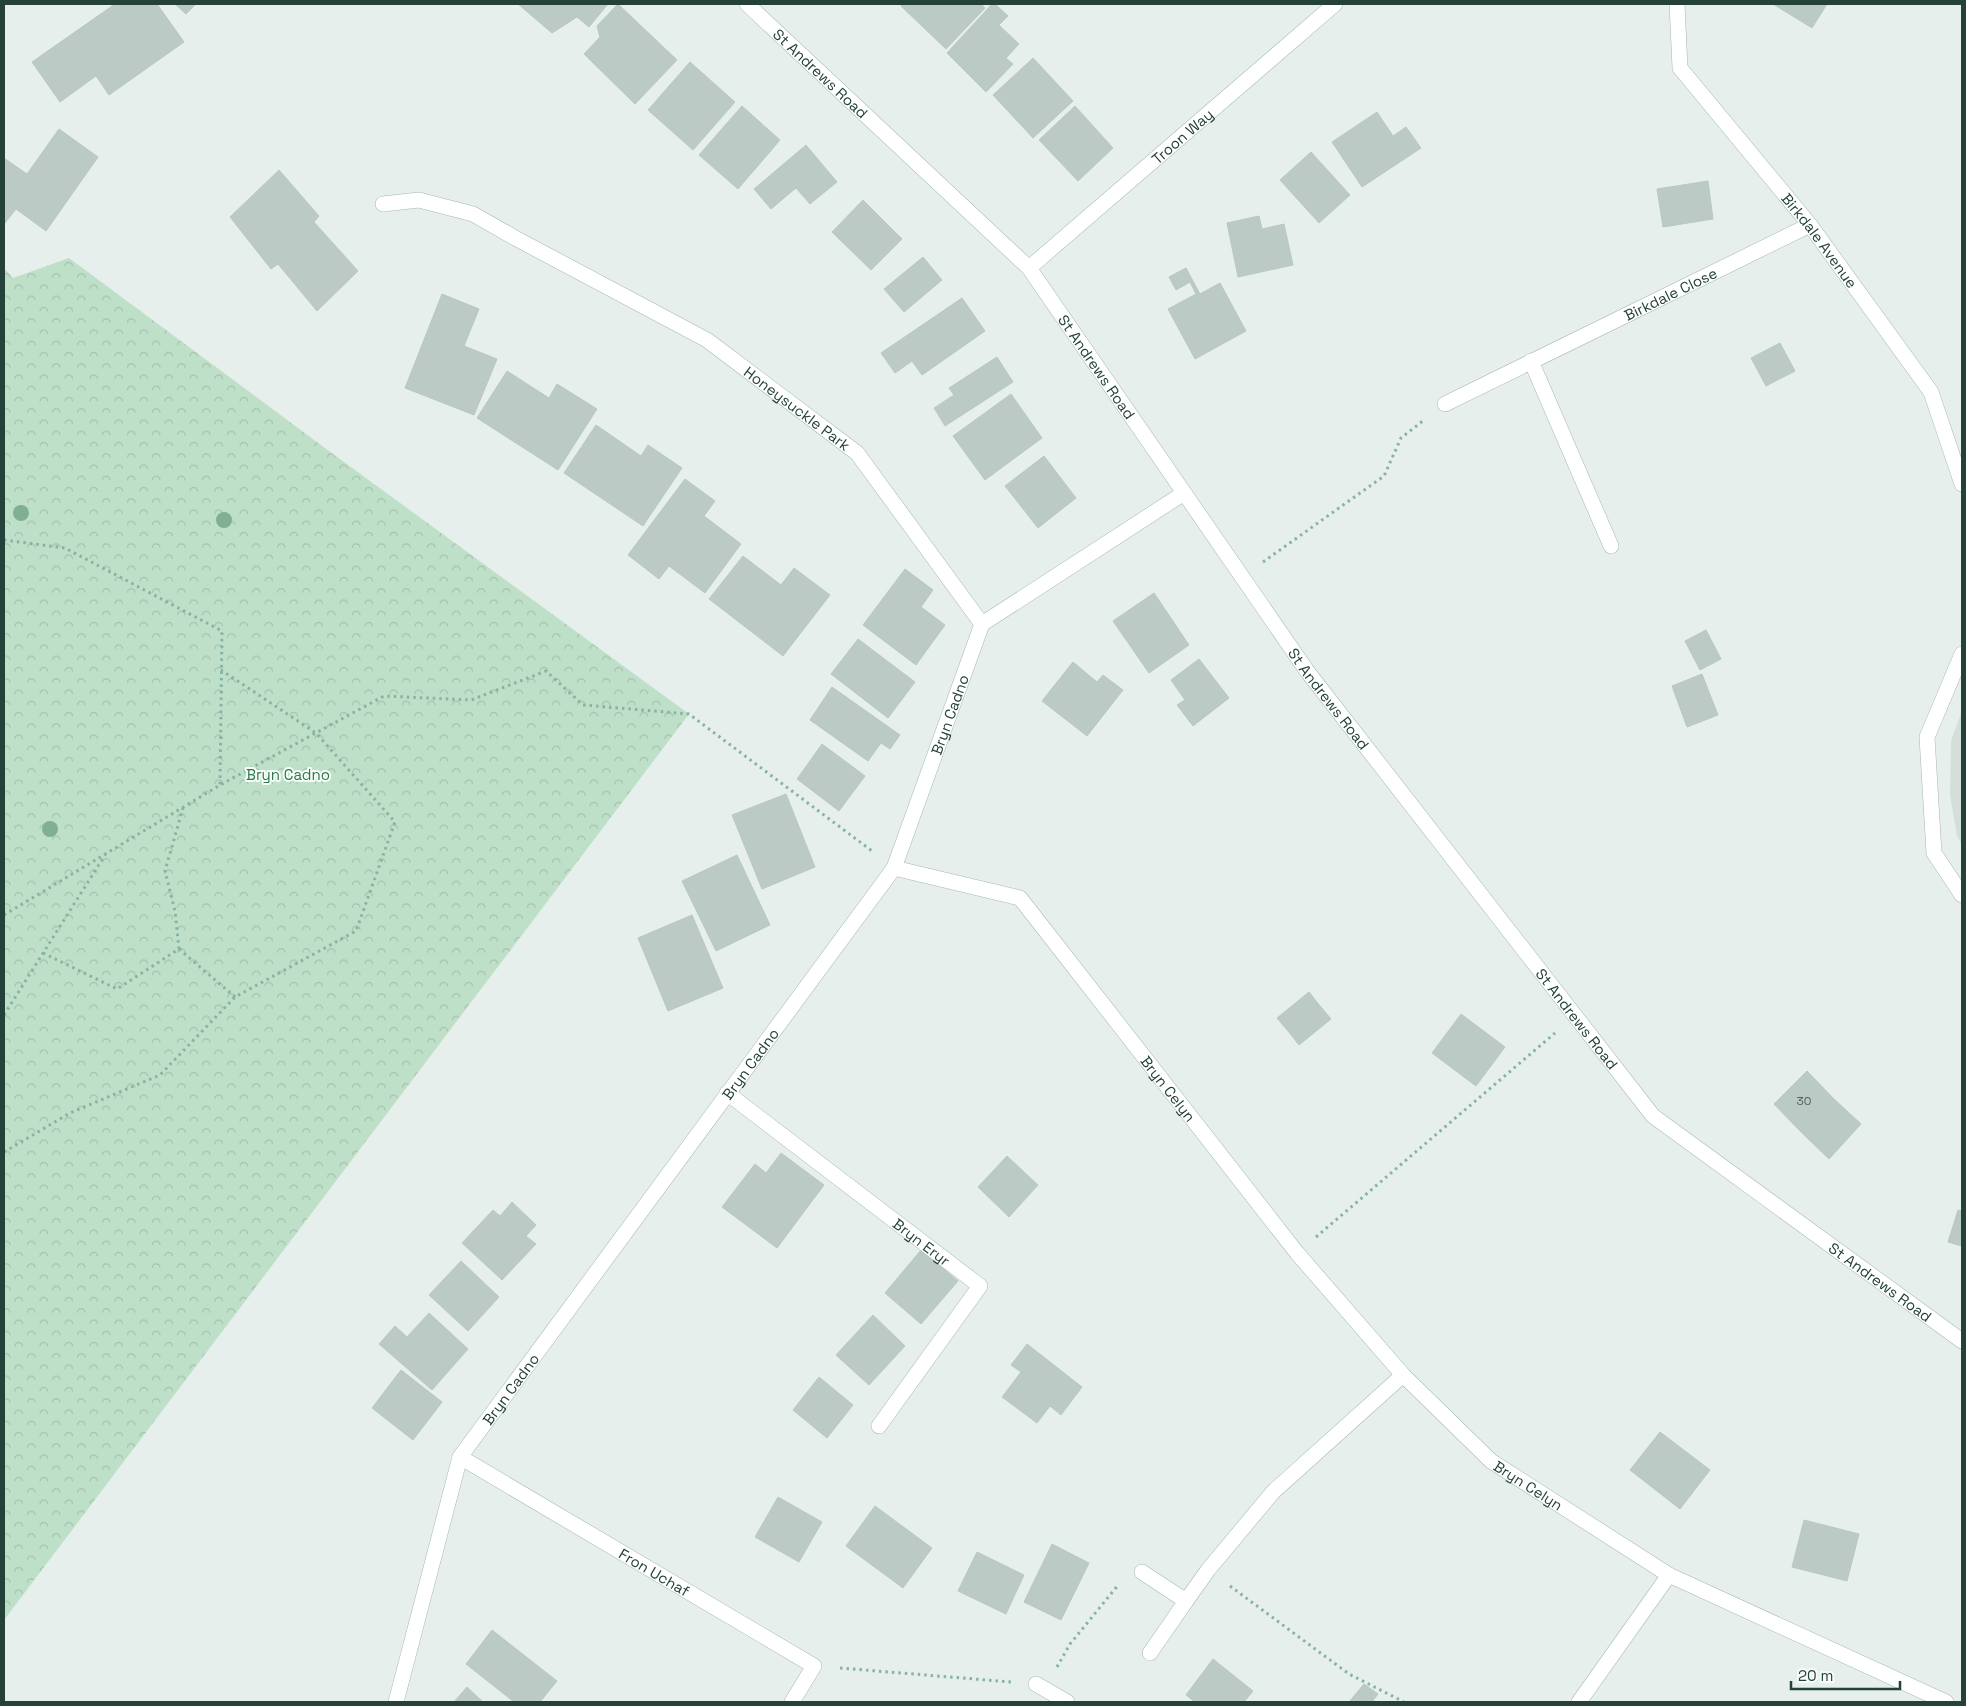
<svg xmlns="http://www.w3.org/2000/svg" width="1966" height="1706" viewBox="0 0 1966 1706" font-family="'Space Grotesk',sans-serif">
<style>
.built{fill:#d4dfda}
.park{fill:url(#park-crowns)}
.building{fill:#bbcac4;stroke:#b8c9c2}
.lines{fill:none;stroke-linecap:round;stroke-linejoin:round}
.minor-casing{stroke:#a8b8b2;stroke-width:16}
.path{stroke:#86b3a5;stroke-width:3;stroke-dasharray:2.5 4;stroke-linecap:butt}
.minor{stroke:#fff;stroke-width:15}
.tree{fill:#80af93}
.labels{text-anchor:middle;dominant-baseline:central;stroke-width:4;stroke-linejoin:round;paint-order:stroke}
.number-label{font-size:12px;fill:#4a645c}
.street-label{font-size:15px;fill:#24423a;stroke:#f7fbf9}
.park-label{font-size:15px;fill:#2d7a4b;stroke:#f7fbf9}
</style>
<defs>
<pattern id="park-crowns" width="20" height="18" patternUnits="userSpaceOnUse" patternTransform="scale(1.25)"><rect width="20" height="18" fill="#bfe0c8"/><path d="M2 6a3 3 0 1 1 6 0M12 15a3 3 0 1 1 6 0" fill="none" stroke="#a4c1ad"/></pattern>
</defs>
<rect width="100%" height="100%" fill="#e6efeb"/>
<!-- built -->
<polygon class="built" points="1962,711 1962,845 1957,836 1950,795 1951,741"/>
<!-- park -->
<polygon class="park" points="69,258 333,454 689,714 4,1620 4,268 13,278"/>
<!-- building -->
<g class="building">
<polygon points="115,4 157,4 184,42 109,95 96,76 60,102 32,62"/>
<polygon points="175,4 196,4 186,14"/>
<polygon points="518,4 608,4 589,27 577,17 552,33"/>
<polygon points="618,4 677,60 635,104 584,54 600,37 597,26"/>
<polygon points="902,4 981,4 985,8 946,49 901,6"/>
<polygon points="992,4 995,4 1008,16 999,25 1019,44 1006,58 1013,64 986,92 947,53"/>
<polygon points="1773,4 1827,4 1812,28"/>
<polygon points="1033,58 1073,101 1033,138 993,95"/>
<polygon points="690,62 735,102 693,150 648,110"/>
<polygon points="742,106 780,140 738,189 699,155"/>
<polygon points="1075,106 1113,148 1078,181 1039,140"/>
<polygon points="1377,112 1393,136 1406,127 1421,148 1362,187 1332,142"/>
<polygon points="59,129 98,157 46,231 16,209 5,223 4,222 4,158 27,174"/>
<polygon points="806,145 837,182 810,204 796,188 771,209 754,189"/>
<polygon points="1311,152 1350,195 1319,223 1280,180"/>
<polygon points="279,170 319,216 314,222 358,271 317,311 278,264 271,269 230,217"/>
<polygon points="1708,181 1713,219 1663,227 1657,189"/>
<polygon points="863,200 902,239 871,270 832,232"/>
<polygon points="1259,216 1262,229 1284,224 1293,265 1238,277 1227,223"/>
<polygon points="923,257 942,280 904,312 884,289"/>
<polygon points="1186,268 1200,294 1220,283 1246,331 1195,359 1168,309 1196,294 1190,282 1176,290 1169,277"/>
<polygon points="442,294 479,309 464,346 497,359 474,415 405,388"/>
<polygon points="962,298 985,331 922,375 912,361 895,373 881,353"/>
<polygon points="1780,343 1795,371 1766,386 1751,358"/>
<polygon points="997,357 1013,382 945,426 934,408 954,395 949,388"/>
<polygon points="507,371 549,398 557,384 597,409 558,470 477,418"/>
<polygon points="1011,394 1042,438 985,480 953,436"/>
<polygon points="596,425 641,456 648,445 682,468 643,526 564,473"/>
<polygon points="1044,456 1076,498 1038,528 1005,486"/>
<polygon points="685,479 715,501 704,516 741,544 705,593 669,566 659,579 628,555"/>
<polygon points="743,556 781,585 794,568 830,595 783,656 709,599"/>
<polygon points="905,569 933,590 921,607 945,625 916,665 863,625"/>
<polygon points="1154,593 1189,645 1149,673 1113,621"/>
<polygon points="1706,630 1721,659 1700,670 1685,641"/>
<polygon points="858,639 915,682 888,718 831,674"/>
<polygon points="1199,659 1229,698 1193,726 1177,705 1185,700 1171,680"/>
<polygon points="1073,662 1097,682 1103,675 1123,690 1087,736 1042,701"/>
<polygon points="1702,674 1718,715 1687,727 1672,686"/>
<polygon points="832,687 900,735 890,749 881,743 868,761 810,720"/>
<polygon points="822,744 865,776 839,811 797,779"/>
<polygon points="786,794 815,867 762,889 732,815"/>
<polygon points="737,855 770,925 716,951 682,881"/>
<polygon points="692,915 723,988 668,1011 638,938"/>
<polygon points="1309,992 1320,1006 1288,1031 1277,1018"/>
<polygon points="1320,1006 1331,1019 1299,1045 1288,1031"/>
<polygon points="1461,1014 1505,1047 1476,1086 1432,1053"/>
<polygon points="1807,1071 1834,1099 1800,1131 1774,1104"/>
<polygon points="1834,1099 1861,1124 1829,1159 1800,1131"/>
<polygon points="781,1153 824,1185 777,1248 722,1207 755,1164 766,1173"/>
<polygon points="1007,1156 1038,1185 1009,1217 978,1187"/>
<polygon points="512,1202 536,1225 526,1236 536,1244 502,1280 462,1243 493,1210 500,1216"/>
<polygon points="1958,1210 1962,1211 1962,1246 1948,1242"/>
<polygon points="921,1250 958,1281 921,1324 885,1293"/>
<polygon points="461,1261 499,1297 468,1331 429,1295"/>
<polygon points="429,1313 468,1349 432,1390 379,1344 395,1326 407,1337"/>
<polygon points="873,1315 905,1346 869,1385 836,1355"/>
<polygon points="1027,1344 1082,1387 1061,1415 1050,1406 1037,1423 1002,1397 1021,1372 1011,1365"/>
<polygon points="401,1370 442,1402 413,1440 372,1408"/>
<polygon points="819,1377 853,1405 827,1438 793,1410"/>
<polygon points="1660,1432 1710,1470 1680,1509 1630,1470"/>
<polygon points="778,1497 822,1522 799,1562 755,1537"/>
<polygon points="875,1506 932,1548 903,1588 846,1546"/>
<polygon points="1804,1520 1859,1534 1847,1581 1792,1567"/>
<polygon points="1052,1544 1089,1563 1061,1620 1024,1602"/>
<polygon points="977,1552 1024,1575 1006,1614 958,1591"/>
<polygon points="492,1630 557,1681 540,1702 514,1702 466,1664"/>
<polygon points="1213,1659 1253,1691 1244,1702 1195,1702 1186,1695"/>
<polygon points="1364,1684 1378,1694 1372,1702 1349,1702"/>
<polygon points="467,1687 483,1702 454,1702"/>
</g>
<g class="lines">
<!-- minor casing -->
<g class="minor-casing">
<g id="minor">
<path id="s1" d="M747,4L1029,268L1307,671L1653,1116L1962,1341"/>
<path id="s2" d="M1677,4L1680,68L1810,225L1931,392L1962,484"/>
<path id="s3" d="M383,204L419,200L473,214L517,239L707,340L857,453L982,624"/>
<path id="s4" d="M1029,268L1335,4"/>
<polyline points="1531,361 1611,546"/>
<path id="s5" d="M1445,404L1810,225"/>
<polyline points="1962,654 1927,737 1934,853 1962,895"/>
<path id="s6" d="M894,868L1020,898L1297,1253L1403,1375L1491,1461L1669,1575L1946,1702"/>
<path id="s7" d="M727,1093L980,1286L879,1426"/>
<path id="s8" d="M460,1457L814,1666L792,1702"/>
<polyline points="1142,1572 1186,1601 1208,1570 1273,1492 1403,1375"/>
<polyline points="1150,1653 1186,1601"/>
<polyline points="1036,1684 1067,1702"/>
<path id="s9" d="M396,1702L460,1457L894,868L982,624L1184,493"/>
<polyline points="1579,1702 1669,1575"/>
</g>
</g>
<!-- path -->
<g class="path">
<polyline points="4,540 65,548 222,631 220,785"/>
<polyline points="1263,562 1384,476 1401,438 1424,420"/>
<polyline points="4,915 220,785 384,696 471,700 546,671 583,705 689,714 872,851"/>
<polyline points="179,949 175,911 165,871 183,808"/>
<polyline points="43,953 117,989 179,949 235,997"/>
<polyline points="4,1015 105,855"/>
<polyline points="4,1152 70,1113 160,1075 235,997 356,931 395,822 316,733 221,670"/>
<polyline points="1316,1237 1555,1033"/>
<polyline points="1230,1586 1349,1674 1404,1702"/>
<polyline points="1057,1667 1070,1644 1119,1584"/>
<polyline points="840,1668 1011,1682"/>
</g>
<!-- minor -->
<use href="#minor" class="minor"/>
</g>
<!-- trees -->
<g class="tree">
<circle cx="21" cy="513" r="8"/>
<circle cx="224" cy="520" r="8"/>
<circle cx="50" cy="829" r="8"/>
</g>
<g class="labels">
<!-- number labels -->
<g class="number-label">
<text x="1804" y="1101">30</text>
</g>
<!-- street labels -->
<g class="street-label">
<text stroke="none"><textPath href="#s1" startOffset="101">St Andrews Road</textPath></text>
<text stroke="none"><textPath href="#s4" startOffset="202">Troon Way</textPath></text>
<text stroke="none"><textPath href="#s2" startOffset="286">Birkdale Avenue</textPath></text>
<text stroke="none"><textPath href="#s5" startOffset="251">Birkdale Close</textPath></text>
<text stroke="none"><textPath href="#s1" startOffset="506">St Andrews Road</textPath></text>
<text stroke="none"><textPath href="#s3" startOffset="471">Honeysuckle Park</textPath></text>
<text stroke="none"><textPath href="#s1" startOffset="911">St Andrews Road</textPath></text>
<text stroke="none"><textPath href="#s9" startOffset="1148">Bryn Cadno</textPath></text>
<text stroke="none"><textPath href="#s1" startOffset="1316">St Andrews Road</textPath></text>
<text stroke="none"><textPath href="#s9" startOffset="742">Bryn Cadno</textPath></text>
<text stroke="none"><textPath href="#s6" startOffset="371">Bryn Celyn</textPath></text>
<text stroke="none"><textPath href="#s7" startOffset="245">Bryn Eryr</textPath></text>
<text stroke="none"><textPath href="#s1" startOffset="1721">St Andrews Road</textPath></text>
<text stroke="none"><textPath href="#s9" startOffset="338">Bryn Cadno</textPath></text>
<text stroke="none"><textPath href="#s6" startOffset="909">Bryn Celyn</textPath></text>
<text stroke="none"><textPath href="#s8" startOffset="226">Fron Uchaf</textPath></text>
</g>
<!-- park labels -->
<g class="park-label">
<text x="288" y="774">Bryn Cadno</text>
</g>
</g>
<!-- border -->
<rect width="1966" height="1706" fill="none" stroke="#24423a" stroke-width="10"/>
<!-- scale -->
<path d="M1791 1681v8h109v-8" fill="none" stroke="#24423a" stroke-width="2.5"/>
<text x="1798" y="1681" font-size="15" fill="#24423a" stroke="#f7fbf9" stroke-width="4" paint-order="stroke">20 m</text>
</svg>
